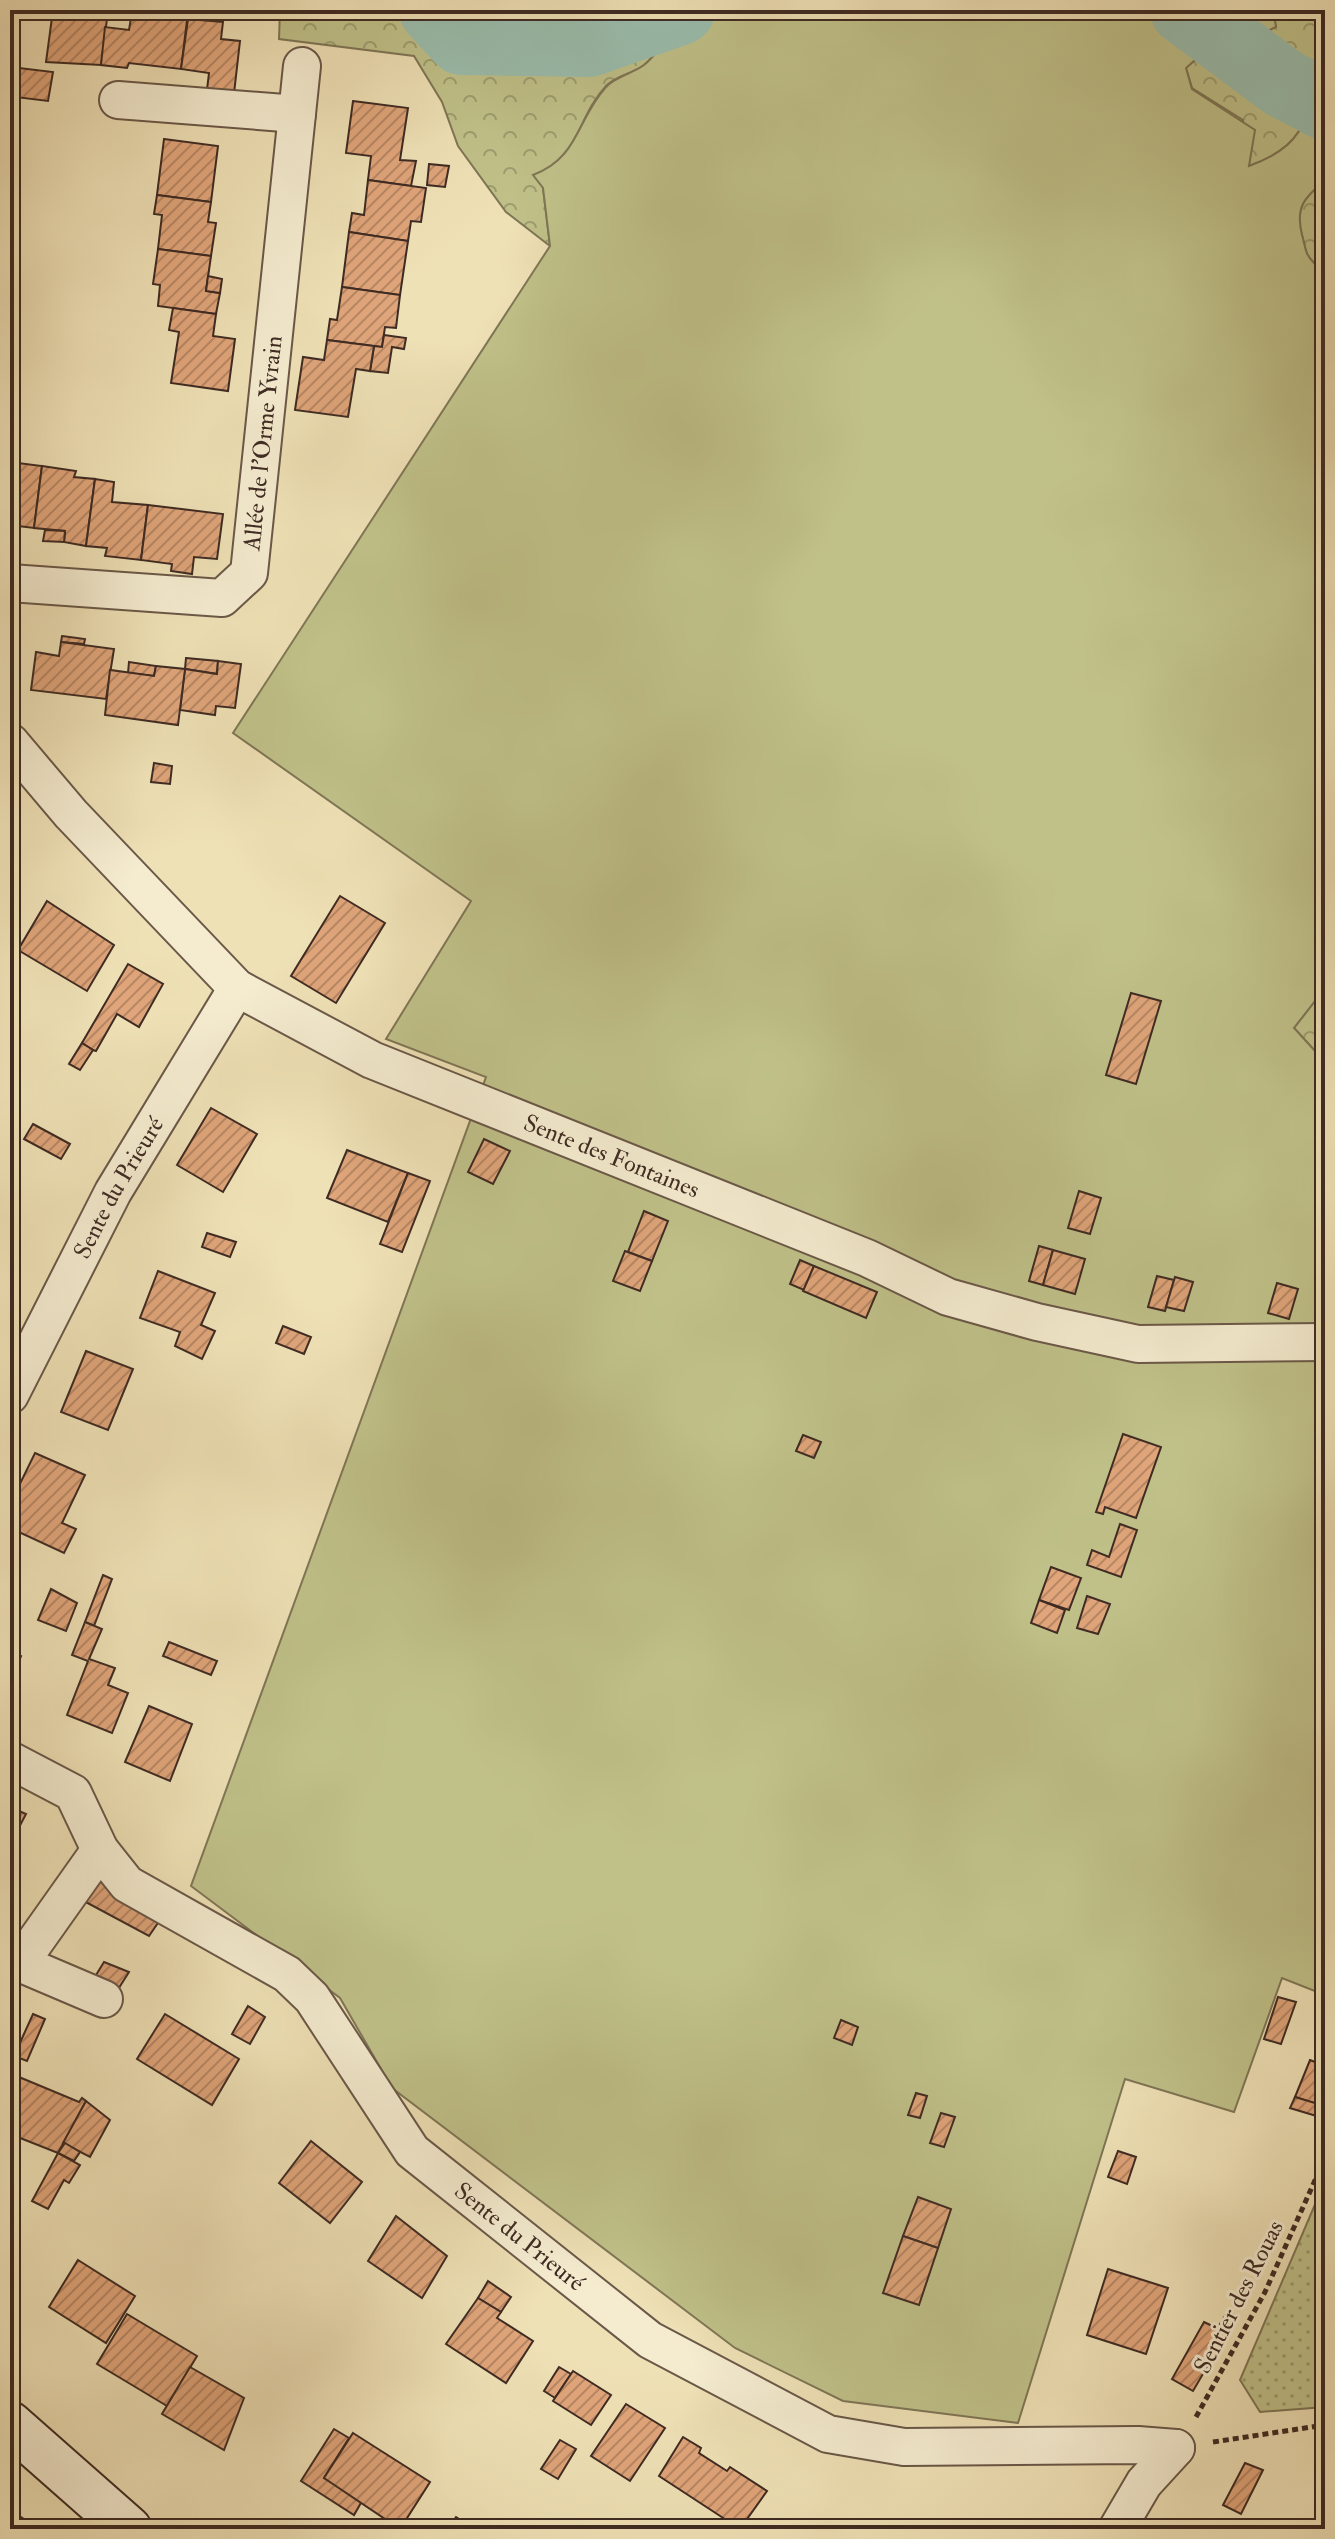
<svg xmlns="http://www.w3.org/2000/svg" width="1335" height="2539" viewBox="0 0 1335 2539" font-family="'IM FELL Double Pica',serif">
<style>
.grass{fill:url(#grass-dots);stroke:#7f7656;stroke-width:2}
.forest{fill:url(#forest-crowns);stroke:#7f7656;stroke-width:2}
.garden{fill:#c0c189;stroke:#7f7656;stroke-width:2}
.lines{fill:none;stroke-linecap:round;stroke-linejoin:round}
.river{stroke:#9abeae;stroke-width:70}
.building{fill:url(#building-hatch);stroke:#3e2b23;stroke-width:2}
.street-casing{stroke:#6a5848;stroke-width:40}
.secondary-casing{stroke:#3e2b23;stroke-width:48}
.path{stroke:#3e2b23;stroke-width:5;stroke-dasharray:6 4;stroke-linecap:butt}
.street{stroke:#f5ecd0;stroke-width:36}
.secondary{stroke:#f5ecd0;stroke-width:44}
.labels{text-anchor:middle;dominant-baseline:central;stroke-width:6;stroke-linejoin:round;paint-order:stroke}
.street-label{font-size:24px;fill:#3e2b23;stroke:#f5ecd0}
</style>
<defs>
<pattern id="grass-dots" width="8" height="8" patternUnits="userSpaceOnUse" patternTransform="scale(2)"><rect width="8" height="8" fill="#c0c189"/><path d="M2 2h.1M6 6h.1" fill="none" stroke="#9d9d70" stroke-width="1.8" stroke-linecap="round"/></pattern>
<pattern id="forest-crowns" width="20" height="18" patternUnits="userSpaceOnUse" patternTransform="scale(2)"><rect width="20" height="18" fill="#c0c189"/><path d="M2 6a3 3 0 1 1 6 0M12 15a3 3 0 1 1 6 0" fill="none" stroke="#9d9d70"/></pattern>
<pattern id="building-hatch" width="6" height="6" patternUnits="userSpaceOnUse" patternTransform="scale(2)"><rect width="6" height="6" fill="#e0a57a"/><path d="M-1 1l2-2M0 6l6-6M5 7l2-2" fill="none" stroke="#b78764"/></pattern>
</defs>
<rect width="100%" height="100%" fill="#efe1b6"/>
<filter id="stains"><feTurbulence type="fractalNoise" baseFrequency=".0025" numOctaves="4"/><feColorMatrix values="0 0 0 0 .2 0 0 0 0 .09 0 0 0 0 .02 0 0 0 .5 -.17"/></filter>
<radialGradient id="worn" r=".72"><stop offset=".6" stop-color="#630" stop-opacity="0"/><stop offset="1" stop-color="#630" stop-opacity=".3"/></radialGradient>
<!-- grass -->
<polygon class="grass" points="1325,2181 1325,2407 1260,2412 1240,2380"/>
<!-- forest -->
<g class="forest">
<path d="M280,10H686C673,27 660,52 644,65C633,74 616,75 606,86C579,116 581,146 546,170L543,188L550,246L506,212L458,146L442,102L414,56L279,39Z"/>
<path d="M1273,10H1325V61L1319,65C1307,119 1306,146 1249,166L1243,120L1192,88L1186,68L1196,59L1214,61L1238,44L1276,27Z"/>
<path d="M1325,180V261L1314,263C1304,253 1306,248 1302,235C1295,207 1304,198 1325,180Z"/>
<polygon points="1325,988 1325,1062 1294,1028"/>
</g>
<!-- garden -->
<path class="garden" d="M686,10H1273L1276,27L1238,44L1214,61L1196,59L1186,68L1192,89L1255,130L1249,166C1306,146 1307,118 1319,64L1325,61V180C1304,198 1295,207 1302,235C1306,248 1304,253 1314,263L1325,261V988L1294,1028L1325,1062V1995L1282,1978L1234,2112L1125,2079L1018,2423L843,2401L735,2348L392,2088L340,1998L191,1886L486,1077L386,1039L471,901L233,733L550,246L543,188L533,175C580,157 576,120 606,87C616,76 632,74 644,65C660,52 673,27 686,10Z"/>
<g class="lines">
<!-- river -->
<g class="river">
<polyline points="434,10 462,40 589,42 680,10"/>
<polyline points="1185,10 1283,83 1325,105"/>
</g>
</g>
<!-- building -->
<g class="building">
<polygon points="53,10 82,10 81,17 107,19 101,65 46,62"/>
<polygon points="165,11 188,12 181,69 129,63 127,68 101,65 105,27 129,30 132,12 164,15"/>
<polygon points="188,19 223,22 221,39 240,41 233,102 206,98 209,73 181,69"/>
<polygon points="19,68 53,72 48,101 15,97"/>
<polygon points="353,101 408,108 400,160 416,161 411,186 368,180 371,156 346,153"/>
<polygon points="164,139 218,146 211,202 157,195"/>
<polygon points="429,164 449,166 445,187 427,185"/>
<polygon points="368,180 426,188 421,222 411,221 408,241 349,232 352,213 364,215"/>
<polygon points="157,195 211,202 208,222 216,223 211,256 158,249 162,215 154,214"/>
<polygon points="349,232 408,241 400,295 342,287"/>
<polygon points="158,249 211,256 206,291 220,293 216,314 158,306 160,285 153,284"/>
<polygon points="208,276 222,279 220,293 206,291"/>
<polygon points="342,287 400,295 396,328 385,327 382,347 327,340 330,319 337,320"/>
<polygon points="173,308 216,314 213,336 235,339 228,391 171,383 179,332 169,330"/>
<polygon points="384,335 406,338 404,349 392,347 388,373 370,371 374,346 382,347"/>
<polygon points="327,340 374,346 370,371 356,369 348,417 295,410 303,357 324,360"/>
<polygon points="10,462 42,466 34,528 10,525"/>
<polygon points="42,466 76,471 74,477 95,479 86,546 64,542 65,531 34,528"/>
<polygon points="95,479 114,482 112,502 148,505 141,560 105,556 107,548 86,546"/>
<polygon points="148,505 223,514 217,559 194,557 192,574 171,571 172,564 141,560"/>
<polygon points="45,530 65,531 64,542 43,541"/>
<polygon points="62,636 85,639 84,644 61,642"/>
<polygon points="61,642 114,649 106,699 31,690 36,652 59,656"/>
<polygon points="186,658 218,661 217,674 185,669"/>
<polygon points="218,661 241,664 235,708 216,706 215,715 180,710 185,669 217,674"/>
<polygon points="129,662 156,666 154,676 128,673"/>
<polygon points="156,666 185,669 178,725 105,715 110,670 154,676"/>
<polygon points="154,763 172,766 170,784 151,782"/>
<polygon points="340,896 385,923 336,1003 291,976"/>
<polygon points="47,901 114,945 87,991 18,950"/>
<polygon points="128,964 163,984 139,1027 117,1014 96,1051 93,1050 82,1043"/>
<polygon points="1131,993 1161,1001 1136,1084 1106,1075"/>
<polygon points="82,1043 93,1050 80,1070 69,1064"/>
<polygon points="211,1108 257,1134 223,1192 177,1165"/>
<polygon points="33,1124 70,1144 61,1159 24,1139"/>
<polygon points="484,1139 510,1151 493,1184 468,1172"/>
<polygon points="347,1150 408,1173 388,1222 327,1198"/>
<polygon points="408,1173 430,1181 402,1252 380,1244"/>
<polygon points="1079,1191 1101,1198 1090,1234 1068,1228"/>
<polygon points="644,1211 668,1221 652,1261 628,1252"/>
<polygon points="207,1233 236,1242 230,1257 202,1247"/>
<polygon points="1039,1246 1053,1250 1043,1285 1029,1281"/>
<polygon points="1053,1250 1085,1259 1075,1294 1043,1285"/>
<polygon points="625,1251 652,1261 640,1291 613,1281"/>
<polygon points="800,1260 814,1266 804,1290 790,1284"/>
<polygon points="814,1266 877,1292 866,1318 803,1291"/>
<polygon points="158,1271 215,1293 201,1325 215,1331 202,1359 175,1346 180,1332 140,1318"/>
<polygon points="1157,1276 1174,1280 1165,1311 1148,1307"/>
<polygon points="1175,1277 1193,1282 1184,1311 1166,1307"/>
<polygon points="1277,1283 1298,1289 1289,1319 1268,1313"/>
<polygon points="283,1326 311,1337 304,1354 276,1343"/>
<polygon points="86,1351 133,1369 108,1430 61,1412"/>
<polygon points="1123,1434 1161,1447 1136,1518 1105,1507 1103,1514 1096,1512"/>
<polygon points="803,1435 821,1442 814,1458 796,1451"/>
<polygon points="35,1453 85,1475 62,1523 76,1529 64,1553 10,1528 18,1503 12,1500"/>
<polygon points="1120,1524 1137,1530 1121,1577 1087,1565 1092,1550 1109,1557"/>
<polygon points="1051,1567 1081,1578 1069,1610 1039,1600"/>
<polygon points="103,1575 112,1579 94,1626 85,1622"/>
<polygon points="51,1589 77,1603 66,1631 38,1620"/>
<polygon points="1087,1596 1110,1604 1098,1634 1077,1628"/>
<polygon points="1039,1600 1065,1610 1057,1633 1031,1623"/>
<polygon points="85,1622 102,1629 89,1659 115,1668 108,1685 128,1693 112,1733 67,1715 88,1661 72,1655"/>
<polygon points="169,1642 217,1661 211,1675 163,1656"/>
<polygon points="10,1652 21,1656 10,1685"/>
<polygon points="149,1706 192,1724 170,1781 125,1762"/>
<polygon points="10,1807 26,1814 14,1837 10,1835"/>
<polygon points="96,1876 164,1914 149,1936 82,1900"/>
<polygon points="104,1962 129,1972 117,1991 93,1980"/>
<polygon points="1278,1997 1296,2002 1281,2044 1264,2039"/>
<polygon points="248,2006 265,2017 250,2044 232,2034"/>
<polygon points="33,2014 45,2019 27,2061 14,2056"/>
<polygon points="165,2014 239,2059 212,2105 137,2059"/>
<polygon points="841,2020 858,2027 852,2045 834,2038"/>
<polygon points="1310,2060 1325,2066 1325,2083 1316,2104 1295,2097"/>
<polygon points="10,2073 19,2077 10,2099"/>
<polygon points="19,2077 79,2102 82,2098 86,2101 58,2153 10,2134 10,2099"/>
<polygon points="916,2093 927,2096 920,2118 908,2115"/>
<polygon points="1295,2097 1325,2106 1323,2118 1290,2108"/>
<polygon points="86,2101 110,2120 90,2157 63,2143"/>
<polygon points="941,2113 955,2117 944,2147 930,2143"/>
<polygon points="311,2141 362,2182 330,2223 279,2183"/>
<polygon points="65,2143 80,2152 74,2161 58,2153"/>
<polygon points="1118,2151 1136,2157 1127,2184 1108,2177"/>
<polygon points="58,2153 80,2165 69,2183 64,2180 48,2209 32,2201"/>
<polygon points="918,2197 951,2209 938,2248 903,2236"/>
<polygon points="396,2216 447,2256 422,2298 368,2261"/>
<polygon points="903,2236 938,2248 919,2305 883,2293"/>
<polygon points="78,2260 135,2296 106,2343 49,2307"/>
<polygon points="1108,2269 1168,2288 1146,2354 1087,2335"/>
<polygon points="488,2281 511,2297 501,2312 478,2298"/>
<polygon points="478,2298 501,2312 497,2318 533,2341 506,2383 446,2344"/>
<polygon points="1228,2311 1237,2316 1229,2329 1220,2324"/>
<polygon points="127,2314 197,2356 167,2406 97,2364"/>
<polygon points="1204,2322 1227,2333 1193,2391 1172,2379"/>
<polygon points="190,2367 244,2398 224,2450 162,2414"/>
<polygon points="559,2367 571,2374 555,2398 544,2391"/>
<polygon points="573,2371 611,2395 591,2425 553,2401"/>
<polygon points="626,2404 665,2428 630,2481 591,2456"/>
<polygon points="334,2429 349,2438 324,2478 362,2501 354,2515 301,2481"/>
<polygon points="353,2433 430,2482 400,2529 324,2478"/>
<polygon points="683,2437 701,2448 699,2453 727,2471 730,2467 767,2491 740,2529 659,2476"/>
<polygon points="560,2440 576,2449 558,2479 541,2469"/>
<polygon points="1245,2463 1263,2470 1241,2514 1223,2505"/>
<polygon points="10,2510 24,2519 18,2529 10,2529"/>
<polygon points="456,2517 475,2529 448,2529"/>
<polygon points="197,2519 206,2526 209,2529 188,2529"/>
</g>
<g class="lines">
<!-- street casing -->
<g class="street-casing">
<g id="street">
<polyline points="118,100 297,114"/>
<path id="s1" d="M10,583L222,598L249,573L302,66"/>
<path id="s2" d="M10,742L71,814L237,988L372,1060L867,1258L948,1297L1037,1322L1138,1344L1325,1342"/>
<path id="s3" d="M10,1395L113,1192L237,988"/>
<path id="s4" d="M10,1760L73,1793L100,1850L127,1884L287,1974L312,1998L412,2151L650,2340L828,2434L904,2447L1138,2445L1176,2448"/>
<polyline points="10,1959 104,1999"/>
<polyline points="20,1963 100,1850"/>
<polyline points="1117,2529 1144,2483 1176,2448"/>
</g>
</g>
<!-- secondary casing -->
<g class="secondary-casing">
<polyline id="secondary" points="10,2424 129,2529"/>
</g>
<!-- path -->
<g class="path">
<polyline points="1196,2417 1265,2292 1325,2158"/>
<polyline points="1213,2442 1325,2425"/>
</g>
<!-- street -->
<use href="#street" class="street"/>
<!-- secondary -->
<use href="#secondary" class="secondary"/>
</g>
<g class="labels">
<!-- street labels -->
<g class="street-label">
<text stroke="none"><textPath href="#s1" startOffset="380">Allée de l'Orme Yvrain</textPath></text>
<text stroke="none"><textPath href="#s2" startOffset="746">Sente des Fontaines</textPath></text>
<text stroke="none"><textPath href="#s3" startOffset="234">Sente du Prieuré</textPath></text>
<text stroke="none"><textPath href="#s4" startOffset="716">Sente du Prieuré</textPath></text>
<text transform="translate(1239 2297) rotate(-63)">Sentier des Rouas</text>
</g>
</g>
<!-- margin -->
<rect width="1335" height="2539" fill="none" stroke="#efe1b6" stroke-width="40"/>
<rect x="12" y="12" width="1311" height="2515" fill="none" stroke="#3e2b23" stroke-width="4"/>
<rect x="20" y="20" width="1295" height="2499" fill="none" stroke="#3e2b23" stroke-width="2"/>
<rect width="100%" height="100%" filter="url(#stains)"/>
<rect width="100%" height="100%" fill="url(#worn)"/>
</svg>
